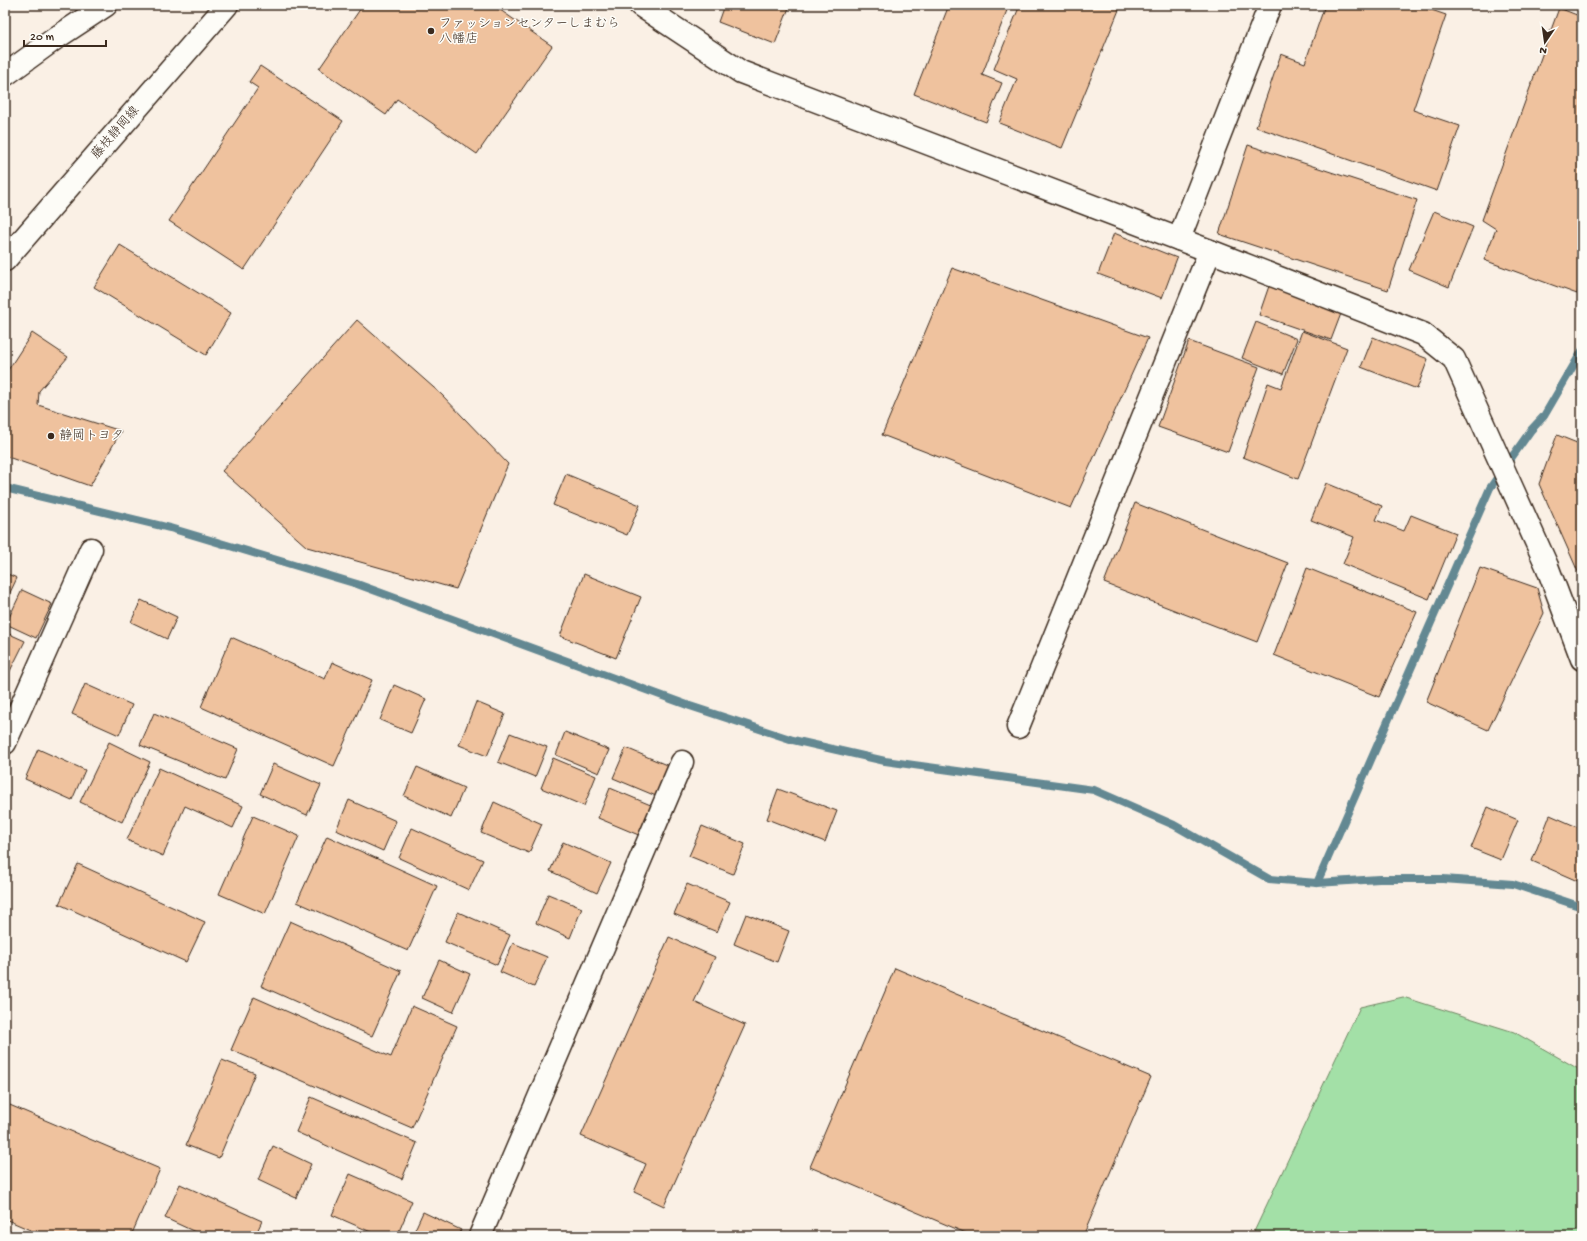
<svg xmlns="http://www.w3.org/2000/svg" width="1587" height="1241" viewBox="0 0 1587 1241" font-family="'Gochi Hand','Klee One',sans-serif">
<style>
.green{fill:#a3e0a7;stroke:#6f8562}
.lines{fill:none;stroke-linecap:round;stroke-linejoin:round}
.stream{stroke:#638892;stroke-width:8}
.building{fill:#efc29e;stroke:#3b2a1e}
.minor-casing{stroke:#3b2a1e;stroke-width:25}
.secondary-casing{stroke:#3b2a1e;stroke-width:25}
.minor{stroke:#fdfcf7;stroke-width:22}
.secondary{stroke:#fdfcf7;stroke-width:22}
.poi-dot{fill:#3b2a1e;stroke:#fdfcf7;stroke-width:1.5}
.labels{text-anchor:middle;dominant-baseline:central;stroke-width:3;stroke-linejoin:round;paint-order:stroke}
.poi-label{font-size:13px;fill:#3b2a1e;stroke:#fdfcf7;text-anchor:start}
.street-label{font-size:13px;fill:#3b2a1e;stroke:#fdfcf7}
</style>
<rect width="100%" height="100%" fill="#faf0e5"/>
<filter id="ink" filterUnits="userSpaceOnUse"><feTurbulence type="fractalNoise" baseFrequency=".025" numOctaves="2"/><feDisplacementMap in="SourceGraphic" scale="8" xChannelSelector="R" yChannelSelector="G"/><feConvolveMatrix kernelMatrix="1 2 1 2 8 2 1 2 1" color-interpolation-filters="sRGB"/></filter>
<g filter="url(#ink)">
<!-- green -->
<polygon class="green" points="1403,997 1514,1032 1582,1071 1582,1236 1252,1236 1360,1007"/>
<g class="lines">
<!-- stream -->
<g class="stream">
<polyline points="5,488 170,528 357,584 690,706 793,740 885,761 1094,790 1174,825 1269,879 1317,883 1379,879 1443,879 1513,884 1582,907"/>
<polyline points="1317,883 1490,488 1531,430 1544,416 1582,351"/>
</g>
</g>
<!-- building -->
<g class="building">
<polygon points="363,5 493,5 552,46 477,154 397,99 386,115 319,69"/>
<polygon points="724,5 790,5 775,44 718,22"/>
<polygon points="949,5 1009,5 982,75 1002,83 986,122 914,94"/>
<polygon points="1020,5 1121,5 1062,148 999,123 1017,79 994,69"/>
<polygon points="1325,5 1417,5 1446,15 1413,110 1460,126 1437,191 1256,127 1281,54 1305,63"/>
<polygon points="1559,8 1582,17 1582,281 1577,294 1484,260 1496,229 1482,220"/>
<polygon points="260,66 343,121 244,270 169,221 258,88 249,82"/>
<polygon points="1248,145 1417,200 1388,290 1219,234"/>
<polygon points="1434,211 1473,227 1449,287 1409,270"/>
<polygon points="1114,233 1177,258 1162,298 1098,274"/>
<polygon points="120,245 231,313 206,355 94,287"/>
<polygon points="952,268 1148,338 1071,508 882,435"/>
<polygon points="1269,286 1342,311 1331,340 1259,315"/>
<polygon points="357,320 442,395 508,464 456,589 307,547 222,471"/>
<polygon points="1256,322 1297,339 1283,374 1242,358"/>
<polygon points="1302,331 1347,348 1298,479 1243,457 1268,383 1281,388"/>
<polygon points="32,333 68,357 39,391 38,405 121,431 90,486 5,456 5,368 8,370"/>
<polygon points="1373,337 1428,359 1417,389 1361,367"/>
<polygon points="1189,341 1259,367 1228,452 1158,427"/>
<polygon points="1557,435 1582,445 1582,567 1579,574 1539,484"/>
<polygon points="566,474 640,505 627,535 553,505"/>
<polygon points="1326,483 1382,506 1376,520 1404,531 1411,515 1456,533 1429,599 1343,564 1354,537 1311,520"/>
<polygon points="1135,503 1288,563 1257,642 1104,583"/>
<polygon points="1307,568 1417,612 1379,697 1274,655"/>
<polygon points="1480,568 1537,588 1544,613 1488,730 1426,702"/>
<polygon points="5,573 17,578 5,603"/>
<polygon points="584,574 641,597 616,658 560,636"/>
<polygon points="22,590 52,604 36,638 6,624"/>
<polygon points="141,600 177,617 167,639 131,622"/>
<polygon points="5,632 25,641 8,675 5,674"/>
<polygon points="231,637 325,679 332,662 372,680 334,766 201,707"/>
<polygon points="85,684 132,705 119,735 72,714"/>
<polygon points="394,685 426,699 411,733 380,720"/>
<polygon points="476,702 505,714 487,756 459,745"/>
<polygon points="154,713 238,749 225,780 140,745"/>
<polygon points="565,732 609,750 599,773 556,755"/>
<polygon points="510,733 547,747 535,777 498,762"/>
<polygon points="109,742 150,762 122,822 80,802"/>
<polygon points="626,748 669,766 656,796 613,778"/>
<polygon points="38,749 85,770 72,800 25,779"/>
<polygon points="553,758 596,776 584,806 541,788"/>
<polygon points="273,764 321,785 307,815 260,794"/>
<polygon points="417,767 464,788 451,818 404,796"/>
<polygon points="159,768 243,806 233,828 185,806 163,856 127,840"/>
<polygon points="610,788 653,806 641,836 598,818"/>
<polygon points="778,789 837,811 825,842 767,819"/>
<polygon points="349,800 396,821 383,851 336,830"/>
<polygon points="494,802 542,824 529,853 481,833"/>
<polygon points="1488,807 1518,820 1501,860 1471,848"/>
<polygon points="1550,815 1582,829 1582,883 1532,861"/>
<polygon points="253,816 299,836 265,914 219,894"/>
<polygon points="702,826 745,844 733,874 689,856"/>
<polygon points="412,828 483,860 469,890 399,858"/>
<polygon points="327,836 437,886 408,951 297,902"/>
<polygon points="563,842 611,863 597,893 550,871"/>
<polygon points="78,864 205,922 186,962 59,904"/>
<polygon points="687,884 730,902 717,932 674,914"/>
<polygon points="548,894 582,908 570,938 536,923"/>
<polygon points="458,912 510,935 497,965 445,942"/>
<polygon points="746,914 789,931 777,962 734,944"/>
<polygon points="290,921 401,971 372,1036 261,986"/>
<polygon points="669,937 715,957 694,1002 745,1025 664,1206 634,1192 646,1164 581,1136"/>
<polygon points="513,943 547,957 534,987 500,972"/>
<polygon points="439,960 470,974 453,1012 422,998"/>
<polygon points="895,968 1151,1077 1083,1236 973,1236 810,1167"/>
<polygon points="254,997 391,1057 412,1006 457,1026 412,1128 231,1050"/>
<polygon points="222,1060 255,1073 219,1158 186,1145"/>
<polygon points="311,1097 417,1143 402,1179 296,1132"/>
<polygon points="5,1103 160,1169 131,1236 44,1236 5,1219"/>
<polygon points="273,1146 311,1164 296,1198 258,1180"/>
<polygon points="350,1174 412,1201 397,1236 380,1236 332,1215"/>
<polygon points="180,1184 262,1221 255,1236 204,1236 165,1218"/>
<polygon points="423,1212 461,1230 459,1236 412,1236"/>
</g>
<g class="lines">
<!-- minor casing -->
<g class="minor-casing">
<g id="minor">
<polyline points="640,5 741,72 1210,251 1423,334 1454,359 1547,566 1582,659"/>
<polyline points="5,75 56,38 106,5"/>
<polyline points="1179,239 1270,5"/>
<polyline points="1018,727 1210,251"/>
<polyline points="5,743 91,549"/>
<polyline points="480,1236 682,762"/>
</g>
</g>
<!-- secondary casing -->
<g class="secondary-casing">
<polyline id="secondary" points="5,260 227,5"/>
</g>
<!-- minor -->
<use href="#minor" class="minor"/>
<!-- secondary -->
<use href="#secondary" class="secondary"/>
</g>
</g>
<!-- markers -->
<g class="poi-dot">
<circle cx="431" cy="31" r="4"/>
<circle cx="51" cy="436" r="4"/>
</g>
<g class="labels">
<!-- poi labels -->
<g class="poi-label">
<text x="439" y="24">ファッションセンターしまむら<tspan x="439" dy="15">八幡店</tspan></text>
<text x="59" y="436">静岡トヨタ</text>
</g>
<!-- street labels -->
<g class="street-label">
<text transform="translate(116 133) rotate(-49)">藤枝静岡線</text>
</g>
</g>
<!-- margin -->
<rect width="1587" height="1241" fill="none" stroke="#fdfcf7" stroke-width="20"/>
<rect x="10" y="10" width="1567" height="1221" fill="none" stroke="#3b2a1e" stroke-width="1.5" filter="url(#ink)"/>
<!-- north arrow -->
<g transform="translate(1545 42) rotate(193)" stroke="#fdfcf7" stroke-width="3" paint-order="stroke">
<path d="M0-3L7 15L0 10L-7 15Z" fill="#3b2a1e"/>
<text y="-6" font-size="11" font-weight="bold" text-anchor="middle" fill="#3b2a1e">N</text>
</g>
<!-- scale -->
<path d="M24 40v6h82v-6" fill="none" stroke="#3b2a1e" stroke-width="2"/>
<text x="30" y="40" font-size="12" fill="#3b2a1e" stroke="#fdfcf7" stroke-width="3" paint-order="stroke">20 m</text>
</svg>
